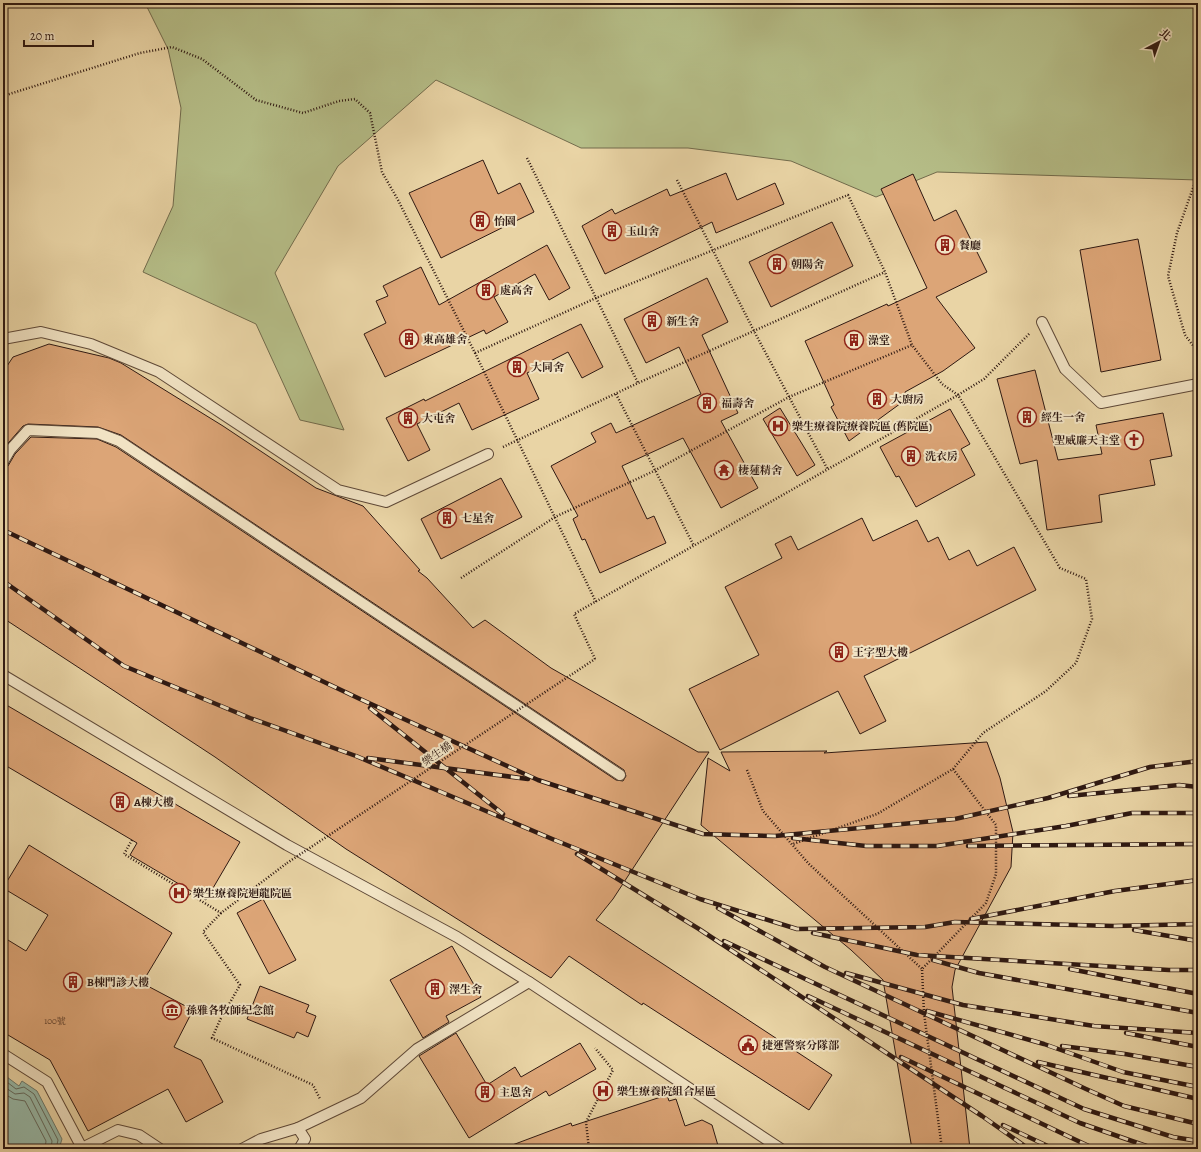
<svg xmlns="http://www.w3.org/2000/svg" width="1201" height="1152" viewBox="0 0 1201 1152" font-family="Alegreya,'Noto Serif TC',serif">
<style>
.green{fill:#b5bd87;stroke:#726b4c}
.water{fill:#97b8a7;stroke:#6d786b}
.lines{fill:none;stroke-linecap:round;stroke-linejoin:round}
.shore{stroke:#63685c;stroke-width:1}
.building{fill:#dca577;stroke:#2f1912}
.lane-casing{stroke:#5e4837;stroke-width:12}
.path{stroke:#2f1912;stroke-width:2.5;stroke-dasharray:1 2;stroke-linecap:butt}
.lane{stroke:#f1e3c4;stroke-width:10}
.rail-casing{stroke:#2f1912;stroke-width:4.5}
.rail{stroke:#f1e3c4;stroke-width:3;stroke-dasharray:9;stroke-linecap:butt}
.path-bridge{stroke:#2f1912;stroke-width:2.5;stroke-dasharray:1 2;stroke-linecap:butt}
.labels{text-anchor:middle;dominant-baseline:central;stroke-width:4;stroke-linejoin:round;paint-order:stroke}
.number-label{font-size:9px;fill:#5a3c2b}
.poi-label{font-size:11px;font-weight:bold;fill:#2f1912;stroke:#f1e3c4;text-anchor:start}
.street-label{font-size:11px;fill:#2f1912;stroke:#f1e3c4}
</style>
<rect width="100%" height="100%" fill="#e9d4a5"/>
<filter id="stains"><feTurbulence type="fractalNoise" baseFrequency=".005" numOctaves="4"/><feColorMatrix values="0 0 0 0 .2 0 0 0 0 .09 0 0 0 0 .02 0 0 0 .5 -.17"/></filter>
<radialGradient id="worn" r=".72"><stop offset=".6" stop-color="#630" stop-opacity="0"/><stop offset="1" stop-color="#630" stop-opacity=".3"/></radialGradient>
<!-- green -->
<polygon class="green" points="145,3 1198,3 1198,180 937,172 876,197 791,161 688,148 581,148 436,80 338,166 275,273 344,430 300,420 256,324 143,272 173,206 181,108 168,49"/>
<!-- water -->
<polygon class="water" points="3,1074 19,1086 22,1081 37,1091 62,1139 59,1149 3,1149"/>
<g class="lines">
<!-- shore -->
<g class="shore">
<polyline points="3,1079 16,1089 24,1087 34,1094 58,1140 56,1149"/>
<polyline points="3,1086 15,1094 24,1093 30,1097 52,1141 51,1149"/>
<polyline points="3,1093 13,1099 25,1101 46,1141 45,1149"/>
</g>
</g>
<!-- building -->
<g class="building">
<polygon points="483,160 498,194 520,183 534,212 441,258 409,193"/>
<polygon points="726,173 737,200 775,183 784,204 716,233 712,222 605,274 582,226 612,209 615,214 667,189 670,196"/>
<polygon points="913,174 934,221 956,210 987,272 936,297 975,348 943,371 905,392 908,398 849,441 831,407 834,405 805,341 887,304 888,306 927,288 881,189"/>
<polygon points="832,222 853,266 771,307 749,262"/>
<polygon points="1138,239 1161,360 1101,372 1080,250"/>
<polygon points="547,245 570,288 549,300 535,274 494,297 508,322 486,334 484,330 385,377 364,334 386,323 376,301 388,296 383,286 421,267 439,305"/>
<polygon points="707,278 728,322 702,335 738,413 721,421 758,488 721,508 683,438 622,466 647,519 654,516 666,543 600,573 585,539 582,540 573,519 578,516 551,466 596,442 591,433 611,423 616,433 701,394 679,347 646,363 624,319"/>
<polygon points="581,324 603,367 582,378 568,352 527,373 539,399 472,430 459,403 417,424 430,450 408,461 386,418 424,399 425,401"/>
<polygon points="49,344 109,358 121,363 223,426 316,488 363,506 420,570 418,571 427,578 473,628 485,620 551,668 698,752 709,752 613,899 596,920 832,1075 809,1110 643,1003 642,1005 569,956 551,978 346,849 215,757 3,618 3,468 8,466 15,454 31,437 97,439 116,447 616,780 623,781 626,776 624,770 121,435 98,427 28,424 23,426 3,449 3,372 13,357"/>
<polygon points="1035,370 1058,460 1102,454 1096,425 1163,413 1172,456 1150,460 1155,485 1099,495 1102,522 1047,530 1037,460 1020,464 997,379"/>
<polygon points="780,408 815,465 797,476 763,419"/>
<polygon points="950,409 970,444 961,449 975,475 916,507 899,476 896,477 880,447"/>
<polygon points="501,478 522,517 441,559 421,519"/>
<polygon points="862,518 873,541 917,520 928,542 938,537 949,560 969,550 977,566 1014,547 1036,590 864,676 886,721 860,734 838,691 720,750 689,689 759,655 725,587 782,558 775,544 791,536 798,550"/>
<polygon points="3,703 240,842 206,900 130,855 137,843 3,764"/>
<polygon points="987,742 1000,778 1013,832 1011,867 955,970 952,987 970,1149 912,1149 883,980 851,950 701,825 708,758 730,771 721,752 827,751 824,753"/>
<polygon points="29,845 172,933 142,983 193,1010 174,1047 201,1060 223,1102 186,1122 168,1089 88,1131 50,1060 3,1032 3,937 26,951 48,915 3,888"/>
<polygon points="263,899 296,960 269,974 237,913"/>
<polygon points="452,946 481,997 446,1016 449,1022 423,1038 390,980"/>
<polygon points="260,986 309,1005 306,1012 316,1016 308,1037 297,1032 294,1038 247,1019"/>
<polygon points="456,1033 487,1085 515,1067 521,1077 580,1043 596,1069 549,1096 546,1091 469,1138 419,1056"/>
<polygon points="667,1095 669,1101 676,1099 685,1126 702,1120 712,1125 719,1149 507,1149 507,1147 571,1123 572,1126"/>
</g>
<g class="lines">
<!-- lane casing -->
<g class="lane-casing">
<g id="lane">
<polyline points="1042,322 1065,369 1101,403 1198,384"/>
<polyline points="3,339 41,332 91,344 159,372 338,490 386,502 488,454"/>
<polyline points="3,462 10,450 28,430 98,433 119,441 620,775"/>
<polyline points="3,675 287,845 457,937 529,982 781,1149"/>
<polyline points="3,1054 47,1082 82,1148 81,1149"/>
<polyline points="298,1128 361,1098 417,1049 529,982"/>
<polyline points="82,1148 118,1130 139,1135 160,1149"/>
<polyline points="242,1149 261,1139 298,1128 305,1139 299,1149"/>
</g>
</g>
<!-- path -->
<g class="path">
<polyline points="3,96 140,53 172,47 202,59 256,100 303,113 339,101 355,99 370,113 382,172 398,200 475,353 596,602"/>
<polyline points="527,158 638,383"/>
<polyline points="1198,174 1177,233 1168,276 1185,335 1198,352"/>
<polyline points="677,180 754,331 828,470"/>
<polyline points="475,353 596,298 848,195 885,272 912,345 942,384 958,395 1060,568 1086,579 1092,619 1076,663 1046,691 983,733 953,769 877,814 793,844"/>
<polyline points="616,394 694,546"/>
<polyline points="503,447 638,383 885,272"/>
<polyline points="461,578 555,517 654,471 789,397 912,345"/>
<polyline points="595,659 574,614 958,395 984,379 1030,333"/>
<polyline points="747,770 763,811 809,864 922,969"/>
<polyline points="132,840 124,854 221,913 287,863"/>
<polyline points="221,913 203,932 240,985 220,1020 212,1038 313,1085 320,1099"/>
<polyline points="924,1013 922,969 986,903 996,874 996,825 953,769"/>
<polyline points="589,1149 586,1122 613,1070 595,1048"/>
</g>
<!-- lane -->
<use href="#lane" class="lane"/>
<!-- rail casing -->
<g class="rail-casing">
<g id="rail">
<polyline points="3,530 360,699 538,780 703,834 775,836 955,819 1048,798 1150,767 1198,761"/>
<polyline points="3,581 124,666 250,718 356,756 557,841 700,899 797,929 925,927 955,922 1114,926 1198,924"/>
<polyline points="370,708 503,814"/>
<polyline points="368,758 528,779"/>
<polyline points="1069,796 1179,785 1198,787"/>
<polyline points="793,838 866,846 937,846 1066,826 1132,813 1198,813"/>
<polyline points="968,846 1198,844"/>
<polyline points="577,854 699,929 982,1116 1029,1149"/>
<polyline points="718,908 825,967 1086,1089 1124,1106 1198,1124"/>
<polyline points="971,919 1115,891 1198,880"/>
<polyline points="1134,930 1198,941"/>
<polyline points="813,933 917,955 1169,970 1198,970"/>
<polyline points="724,941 1084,1109 1173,1137 1198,1141"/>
<polyline points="933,960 979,973 1198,1013"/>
<polyline points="1070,969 1198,994"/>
<polyline points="846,973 963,1005 1094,1026 1198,1033"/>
<polyline points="808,996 1080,1123 1155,1149"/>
<polyline points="927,1011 1044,1044 1123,1072 1198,1087"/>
<polyline points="1126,1033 1198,1047"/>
<polyline points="1062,1046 1125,1054 1198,1067"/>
<polyline points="901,1057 1095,1149"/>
<polyline points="1038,1062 1198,1099"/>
<polyline points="1003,1125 1054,1149"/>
</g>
</g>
<!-- rail -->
<use href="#rail" class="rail"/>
<!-- path-bridge -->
<g class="path-bridge">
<polyline points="287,863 595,659"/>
<polyline points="924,1013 942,1149"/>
</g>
</g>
<!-- icons -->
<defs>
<g id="building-ring" transform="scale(1)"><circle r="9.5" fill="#f1e3c4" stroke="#8f2418" stroke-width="1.5"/><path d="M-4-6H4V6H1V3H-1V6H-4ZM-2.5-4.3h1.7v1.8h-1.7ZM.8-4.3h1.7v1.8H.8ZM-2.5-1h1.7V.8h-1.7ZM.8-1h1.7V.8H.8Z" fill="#8f2418"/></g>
<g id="hospital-ring" transform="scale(1)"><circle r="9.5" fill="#f1e3c4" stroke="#8f2418" stroke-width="1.5"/><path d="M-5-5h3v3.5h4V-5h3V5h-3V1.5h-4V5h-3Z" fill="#8f2418"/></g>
<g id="church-ring" transform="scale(1)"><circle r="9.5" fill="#f1e3c4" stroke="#8f2418" stroke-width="1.5"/><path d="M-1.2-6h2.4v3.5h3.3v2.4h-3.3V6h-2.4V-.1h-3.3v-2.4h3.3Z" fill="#8f2418"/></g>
<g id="temple-ring" transform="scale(1)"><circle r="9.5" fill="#f1e3c4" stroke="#8f2418" stroke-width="1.5"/><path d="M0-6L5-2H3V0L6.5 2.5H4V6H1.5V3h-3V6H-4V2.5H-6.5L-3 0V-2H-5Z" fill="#8f2418"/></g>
<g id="museum-ring" transform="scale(1)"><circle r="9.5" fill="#f1e3c4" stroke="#8f2418" stroke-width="1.5"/><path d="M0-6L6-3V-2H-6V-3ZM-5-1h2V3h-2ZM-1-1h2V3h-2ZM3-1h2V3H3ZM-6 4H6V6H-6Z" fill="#8f2418"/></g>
<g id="civic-ring" transform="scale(1)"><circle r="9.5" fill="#f1e3c4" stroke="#8f2418" stroke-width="1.5"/><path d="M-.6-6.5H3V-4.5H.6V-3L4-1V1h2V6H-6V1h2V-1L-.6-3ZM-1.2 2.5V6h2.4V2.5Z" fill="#8f2418"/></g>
</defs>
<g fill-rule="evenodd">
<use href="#building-ring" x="480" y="221"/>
<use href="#building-ring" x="612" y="231"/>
<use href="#building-ring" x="945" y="245"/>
<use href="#building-ring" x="777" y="264"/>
<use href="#building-ring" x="486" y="290"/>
<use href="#building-ring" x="652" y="321"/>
<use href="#building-ring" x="409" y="339"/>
<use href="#building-ring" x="854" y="340"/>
<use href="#building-ring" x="517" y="367"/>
<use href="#building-ring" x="877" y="399"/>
<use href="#building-ring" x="707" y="403"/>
<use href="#building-ring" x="1027" y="417"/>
<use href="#building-ring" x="408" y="418"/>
<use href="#hospital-ring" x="778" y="426"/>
<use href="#church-ring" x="1134" y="440"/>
<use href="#building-ring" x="911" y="456"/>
<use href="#temple-ring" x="724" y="470"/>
<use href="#building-ring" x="447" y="518"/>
<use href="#building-ring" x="839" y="652"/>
<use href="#building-ring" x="120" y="802"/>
<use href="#hospital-ring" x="179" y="893"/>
<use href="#building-ring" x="73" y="982"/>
<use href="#building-ring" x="435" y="989"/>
<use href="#museum-ring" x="172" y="1010"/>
<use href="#civic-ring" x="748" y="1045"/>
<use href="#hospital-ring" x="603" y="1091"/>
<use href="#building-ring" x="485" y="1092"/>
</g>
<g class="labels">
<!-- number labels -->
<g class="number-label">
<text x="55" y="1021">100號</text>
</g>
<!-- poi labels -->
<g class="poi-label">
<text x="494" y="221">怡園</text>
<text x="626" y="231">玉山舍</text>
<text x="959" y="245">餐廳</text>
<text x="791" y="264">朝陽舍</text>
<text x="500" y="290">處高舍</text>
<text x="666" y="321">新生舍</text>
<text x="423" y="339">東高雄舍</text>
<text x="868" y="340">澡堂</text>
<text x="531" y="367">大同舍</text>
<text x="891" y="399">大廚房</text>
<text x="721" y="403">福壽舍</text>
<text x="1041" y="417">經生一舍</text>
<text x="422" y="418">大屯舍</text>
<text x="792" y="426">樂生療養院療養院區 (舊院區)</text>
<text x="1120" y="440" text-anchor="end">聖威廉天主堂</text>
<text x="925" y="456">洗衣房</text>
<text x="738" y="470">棲蓮精舍</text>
<text x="461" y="518">七星舍</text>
<text x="853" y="652">王字型大樓</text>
<text x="134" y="802">A棟大樓</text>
<text x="193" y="893">樂生療養院迴龍院區</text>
<text x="87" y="982">B棟門診大樓</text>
<text x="449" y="989">澤生舍</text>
<text x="186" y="1010">孫雅各牧師紀念館</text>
<text x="762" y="1045">捷運警察分隊部</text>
<text x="617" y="1091">樂生療養院組合屋區</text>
<text x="499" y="1092">主恩舍</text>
</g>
<!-- street labels -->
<g class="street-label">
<text transform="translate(437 754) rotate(-34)">樂生橋</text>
</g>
</g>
<!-- margin -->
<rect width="1201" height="1152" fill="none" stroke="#e9d4a5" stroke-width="16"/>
<rect x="4" y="4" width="1193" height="1144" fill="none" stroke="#2f1912" stroke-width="2"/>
<rect x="8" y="8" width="1185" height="1136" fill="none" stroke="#2f1912"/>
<!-- north arrow -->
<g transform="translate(1159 42) rotate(41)" stroke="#f1e3c4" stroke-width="3" paint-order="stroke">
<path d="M0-3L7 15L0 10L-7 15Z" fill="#2f1912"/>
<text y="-6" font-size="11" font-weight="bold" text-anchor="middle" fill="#2f1912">北</text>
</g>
<!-- scale -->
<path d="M24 40v6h69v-6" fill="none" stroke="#2f1912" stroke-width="2"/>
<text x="30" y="40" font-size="12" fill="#2f1912" stroke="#f1e3c4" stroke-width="3" paint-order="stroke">20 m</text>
<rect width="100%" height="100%" filter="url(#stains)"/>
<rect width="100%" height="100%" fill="url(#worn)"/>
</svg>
